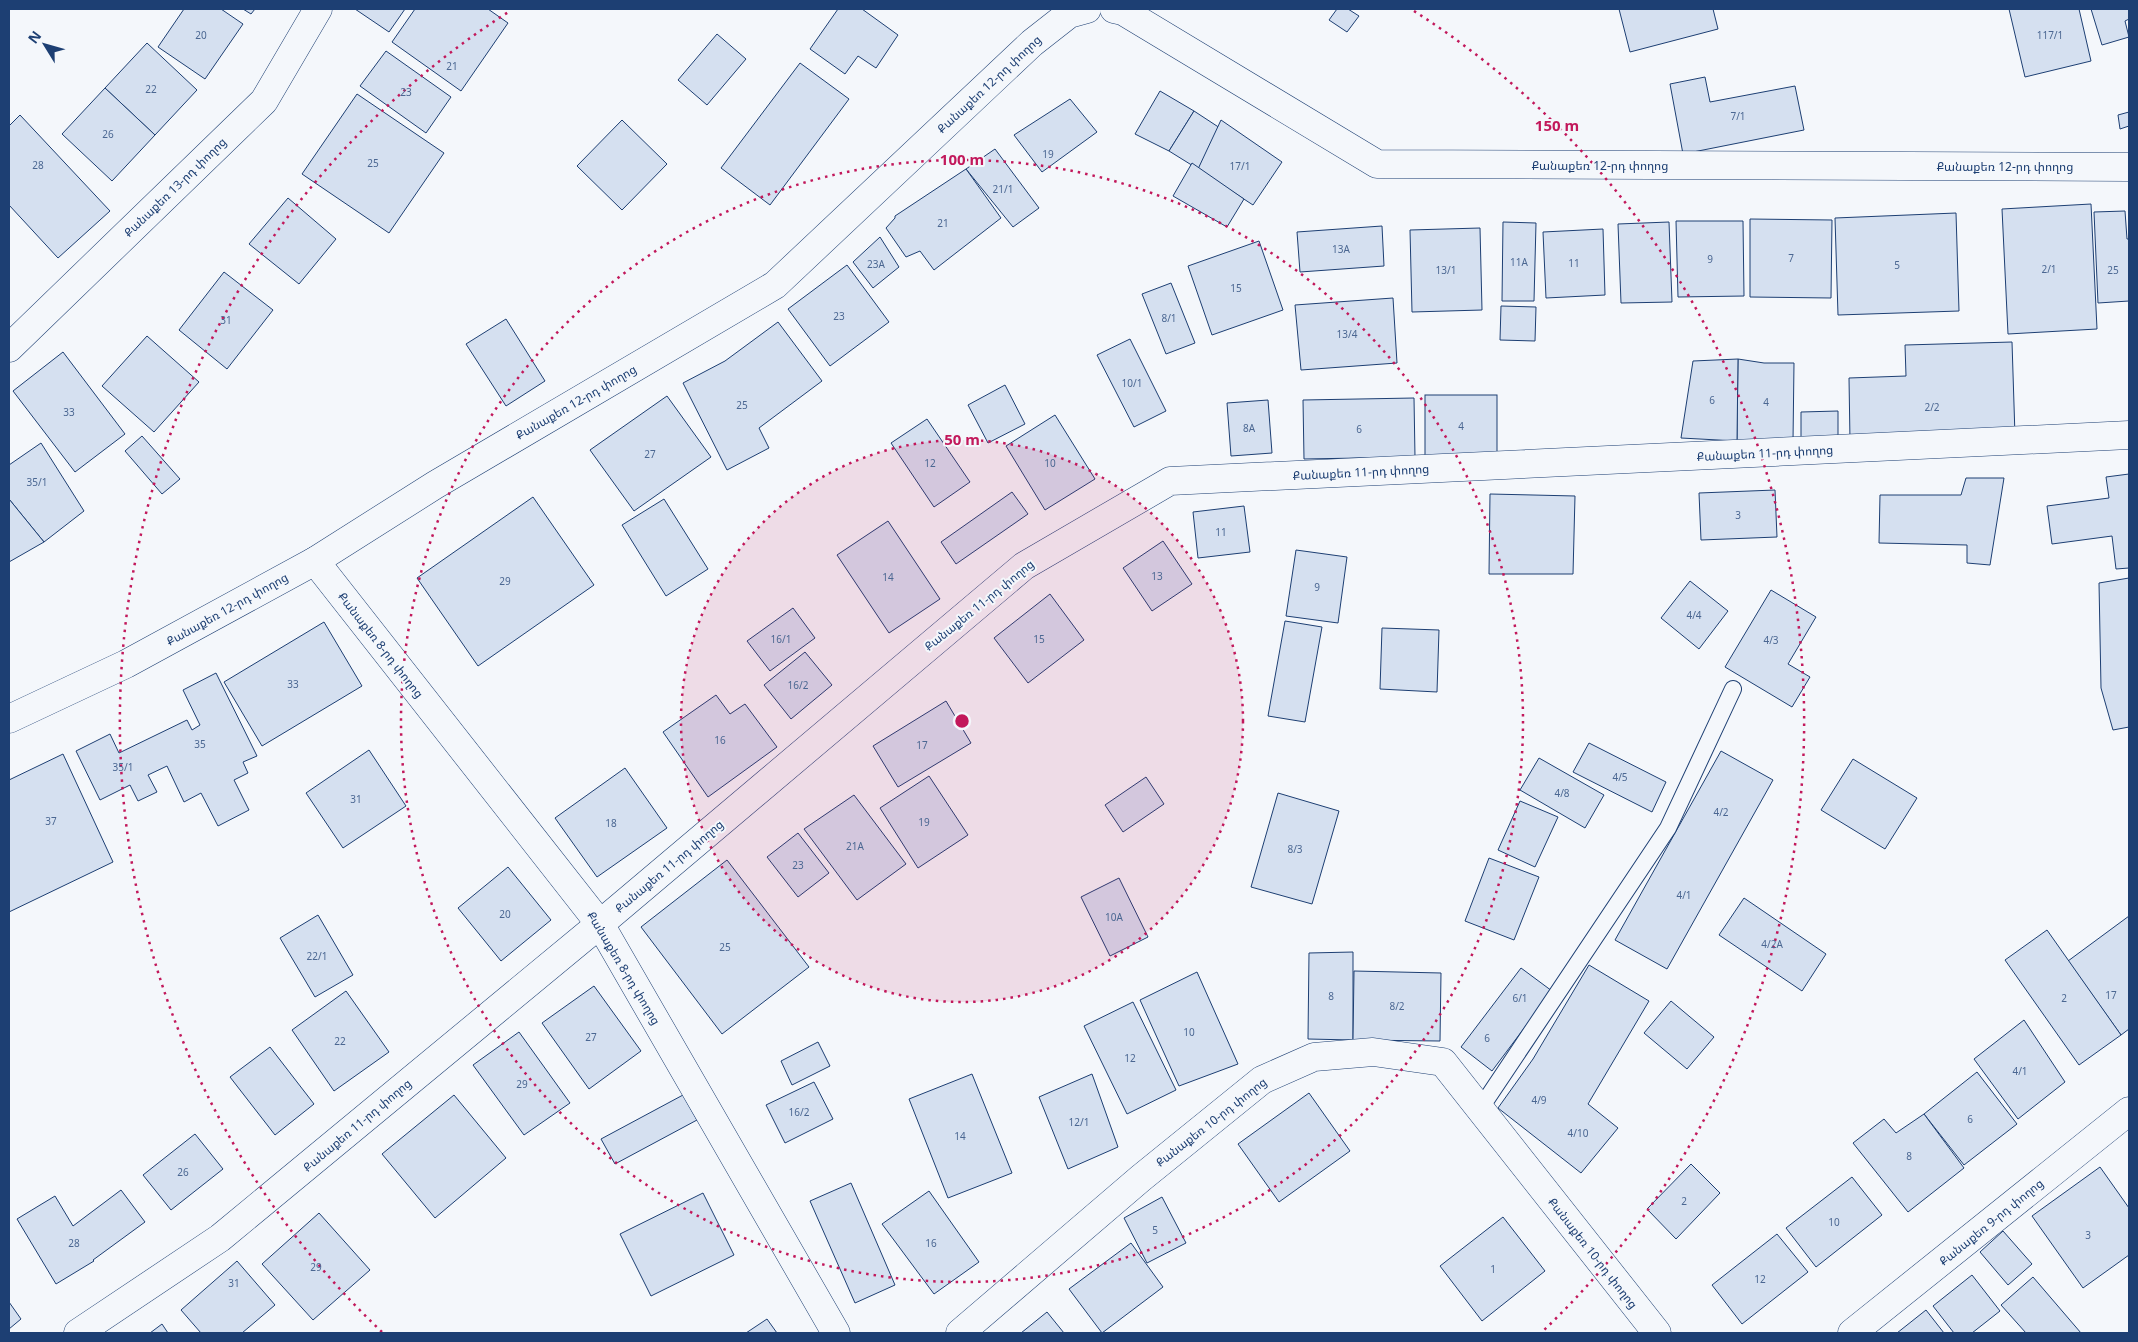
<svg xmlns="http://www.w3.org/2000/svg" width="2138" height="1342" viewBox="0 0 2138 1342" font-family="'Noto Sans','Noto Sans Armenian',sans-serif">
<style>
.building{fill:#d5e0f0;stroke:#1d3f73}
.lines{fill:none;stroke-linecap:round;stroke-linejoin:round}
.lane-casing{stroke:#1d3f73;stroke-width:18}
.street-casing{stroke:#1d3f73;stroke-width:29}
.lane{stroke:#f4f7fb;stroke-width:16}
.street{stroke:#f4f7fb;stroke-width:28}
.ring{fill:none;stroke:#c2185b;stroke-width:2.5;stroke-dasharray:2.5 5}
.labels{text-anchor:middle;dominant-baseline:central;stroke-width:4;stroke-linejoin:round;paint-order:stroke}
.number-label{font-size:10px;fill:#4b6792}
.street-label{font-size:12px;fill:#1d3f73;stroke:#f4f7fb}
.centre{fill:#c2185b;stroke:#f4f7fb;stroke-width:2.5}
.ring-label{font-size:15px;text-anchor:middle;font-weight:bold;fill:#c2185b;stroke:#f4f7fb;stroke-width:4;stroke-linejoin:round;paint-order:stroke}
</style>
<rect width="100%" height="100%" fill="#f4f7fb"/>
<!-- building -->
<g class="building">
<polygon points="184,9 221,9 243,24 205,79 158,47"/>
<polygon points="243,9 255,9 251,14"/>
<polygon points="355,9 405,9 389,32"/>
<polygon points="415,9 488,9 508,23 461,91 392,42"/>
<polygon points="838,9 862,9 898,35 876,68 858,56 845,74 810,49"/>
<polygon points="1337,9 1348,9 1359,16 1347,32 1329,20"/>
<polygon points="1619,9 1713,9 1718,29 1630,52"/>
<polygon points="2009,9 2079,9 2091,61 2025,77"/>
<polygon points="2091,9 2129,9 2129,19 2125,21 2129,37 2102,45"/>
<polygon points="717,34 746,59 707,105 678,80"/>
<polygon points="147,43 197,90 155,135 105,88"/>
<polygon points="386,51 451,97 426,133 360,86"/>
<polygon points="800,63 849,99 770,205 721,168"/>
<polygon points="1705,77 1710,102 1795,86 1804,130 1683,154 1670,84"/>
<polygon points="105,88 155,135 112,181 62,134"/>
<polygon points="1160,91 1194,111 1169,151 1135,134"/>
<polygon points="357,94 444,153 389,233 302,174"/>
<polygon points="1070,99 1097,132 1042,172 1014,135"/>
<polygon points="1194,111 1223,130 1198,169 1169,151"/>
<polygon points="2129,112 2129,126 2120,129 2118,115"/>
<polygon points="20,115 110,211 58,258 9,205 9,126"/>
<polygon points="622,120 667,164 622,210 577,166"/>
<polygon points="1221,120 1282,162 1253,205 1198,169"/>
<polygon points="995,149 1039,208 1013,227 966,169"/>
<polygon points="1192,163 1244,199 1227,227 1173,196"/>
<polygon points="966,169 1001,218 934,270 920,251 906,257 886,228 895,218 895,216"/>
<polygon points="288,198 336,239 299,284 249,244"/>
<polygon points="2091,204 2097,329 2008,334 2002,209"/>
<polygon points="2125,211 2127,239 2129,239 2129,301 2098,303 2094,212"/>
<polygon points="1956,213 1959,311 1838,315 1835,218"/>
<polygon points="1750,219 1832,220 1831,298 1750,297"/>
<polygon points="1676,221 1743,221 1744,296 1678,297"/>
<polygon points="1503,222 1536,223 1534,301 1502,301"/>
<polygon points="1669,222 1672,302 1621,303 1618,224"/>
<polygon points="1382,226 1384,266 1300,272 1297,232"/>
<polygon points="1480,228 1482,310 1412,312 1410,230"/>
<polygon points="1603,229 1605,295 1546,298 1543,232"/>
<polygon points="880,237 899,267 873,288 853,262"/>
<polygon points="1259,241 1283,310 1212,335 1188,266"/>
<polygon points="847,265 889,322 830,366 788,309"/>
<polygon points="224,272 273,310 227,369 179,330"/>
<polygon points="1171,283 1195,343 1166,354 1142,294"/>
<polygon points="1393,298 1397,363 1301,370 1295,305"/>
<polygon points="1501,306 1536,307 1535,341 1500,340"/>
<polygon points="506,319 545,381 506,406 466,344"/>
<polygon points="778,322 822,381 759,428 769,448 727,470 683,383 725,361"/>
<polygon points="147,336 199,382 154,432 102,386"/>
<polygon points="1130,339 1166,411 1134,427 1097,355"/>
<polygon points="2012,342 2015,436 1850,441 1849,378 1906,376 1905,345"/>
<polygon points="63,352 125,434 75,472 13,391"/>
<polygon points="1738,359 1764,363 1794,363 1793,441 1737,441"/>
<polygon points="1738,359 1737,441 1681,438 1693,361"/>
<polygon points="1005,385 1025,424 988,443 968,405"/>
<rect x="1425" y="395" width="72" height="62"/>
<polygon points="667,396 711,457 634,511 590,450"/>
<polygon points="1414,398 1415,457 1304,459 1303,400"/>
<polygon points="1268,400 1272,453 1231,456 1227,403"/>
<polygon points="1838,411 1838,440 1801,441 1801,412"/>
<polygon points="1055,415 1095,479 1045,510 1006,446"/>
<polygon points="927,419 970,482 934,507 891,443"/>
<polygon points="142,436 180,479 162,494 125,451"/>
<polygon points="41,443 84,511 44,542 9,499 9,465"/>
<polygon points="2129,474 2129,568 2116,569 2112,536 2052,544 2047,506 2109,498 2106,477"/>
<polygon points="1966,478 2004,478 1990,565 1967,563 1967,545 1879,543 1880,495 1961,495"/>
<polygon points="1775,490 1777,537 1701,540 1699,493"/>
<polygon points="1012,492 1028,514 956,564 941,542"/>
<polygon points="1490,494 1575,496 1573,574 1489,574"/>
<polygon points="533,497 594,585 478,666 417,578"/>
<polygon points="9,499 44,542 9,562"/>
<polygon points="664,499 708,569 666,596 622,525"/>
<polygon points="1244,506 1250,552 1198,558 1193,512"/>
<polygon points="888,521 940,599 889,633 837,555"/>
<polygon points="1163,541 1192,584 1152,611 1123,568"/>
<polygon points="1296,550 1347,557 1338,623 1286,616"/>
<polygon points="2129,578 2129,727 2113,730 2101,688 2099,583"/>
<polygon points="1690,581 1728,611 1699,649 1661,618"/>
<polygon points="1771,590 1816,617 1788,664 1810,677 1792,707 1725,667"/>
<polygon points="1050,594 1084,640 1028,683 994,638"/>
<polygon points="793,608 815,638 770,671 747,641"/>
<polygon points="1285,621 1322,627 1305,722 1268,716"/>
<polygon points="324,622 362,686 262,746 224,682"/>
<polygon points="1382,628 1439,630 1437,692 1380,689"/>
<polygon points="805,652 832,685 791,719 764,685"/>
<polygon points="216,673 257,756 243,762 248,773 234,780 249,810 218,826 201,793 184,802 167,766 148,775 157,792 138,801 130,785 100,800 76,751 110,734 119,753 187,720 192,730 200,725 183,690"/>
<polygon points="716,695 730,714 745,704 777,747 708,797 663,732"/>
<polygon points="946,701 971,743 898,787 873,746"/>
<polygon points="1589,743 1666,782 1652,812 1573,772"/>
<polygon points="369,750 406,806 343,848 306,793"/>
<polygon points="1721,751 1773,780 1667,969 1615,940"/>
<polygon points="63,754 113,862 9,912 9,780"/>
<polygon points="1539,758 1604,795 1585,828 1520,790"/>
<polygon points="1853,759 1917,798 1885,849 1821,810"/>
<polygon points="625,768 667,828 597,877 555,818"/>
<polygon points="929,776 968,835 918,868 880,808"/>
<polygon points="1146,777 1164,804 1123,832 1105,805"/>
<polygon points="1278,793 1339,811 1312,904 1251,887"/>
<polygon points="854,795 906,864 857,900 804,829"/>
<polygon points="1520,801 1558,817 1535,867 1498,850"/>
<polygon points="798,833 829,873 798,897 767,857"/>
<polygon points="1489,858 1539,877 1514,940 1465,921"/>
<polygon points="727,860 809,967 722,1034 641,927"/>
<polygon points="508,867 551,920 501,961 458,908"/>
<polygon points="1119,878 1148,937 1110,956 1081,897"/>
<polygon points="1744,898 1826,954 1802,991 1719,935"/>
<polygon points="318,915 353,975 315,997 280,938"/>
<polygon points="2129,916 2129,1029 2121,1035 2068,961"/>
<polygon points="2047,930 2121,1035 2079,1065 2005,960"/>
<polygon points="1353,952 1353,1040 1308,1039 1309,953"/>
<polygon points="1589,965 1649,1001 1588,1104 1618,1128 1581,1173 1498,1108 1533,1059"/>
<polygon points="1521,968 1552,991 1492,1071 1461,1047"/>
<polygon points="1354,971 1441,973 1440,1041 1353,1040"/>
<polygon points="1197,972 1238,1064 1179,1086 1140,1000"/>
<polygon points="594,986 641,1051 589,1089 542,1023"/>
<polygon points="346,991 389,1052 334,1091 292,1030"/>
<polygon points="1671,1001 1714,1037 1687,1069 1644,1033"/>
<polygon points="1133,1002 1176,1090 1127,1114 1084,1026"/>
<polygon points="2024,1020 2065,1082 2018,1119 1974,1059"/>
<polygon points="519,1032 570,1103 524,1135 473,1065"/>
<polygon points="818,1042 830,1066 792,1085 781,1061"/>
<polygon points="270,1047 314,1104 275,1135 230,1077"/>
<polygon points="1977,1072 2017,1124 1964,1165 1924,1114"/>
<polygon points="972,1074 1012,1173 948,1198 909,1099"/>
<polygon points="1092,1074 1118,1147 1068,1169 1039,1097"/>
<polygon points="814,1082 833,1119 785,1143 766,1105"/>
<polygon points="1309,1093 1350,1151 1279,1202 1238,1144"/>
<polygon points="454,1095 506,1158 435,1218 382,1154"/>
<polygon points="683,1095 697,1120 615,1164 601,1139"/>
<polygon points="1924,1114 1964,1168 1908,1212 1853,1143 1884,1119 1896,1133"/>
<polygon points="195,1134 223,1169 171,1210 143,1175"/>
<polygon points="1691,1164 1720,1193 1676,1239 1647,1209"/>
<polygon points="2100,1167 2129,1208 2129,1255 2083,1288 2032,1216"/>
<polygon points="1852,1177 1882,1215 1816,1267 1786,1228"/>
<polygon points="851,1183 895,1285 855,1303 810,1201"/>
<polygon points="121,1190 145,1222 93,1260 94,1261 56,1284 17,1219 55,1196 73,1226"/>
<polygon points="929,1191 979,1262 934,1294 882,1224"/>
<polygon points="703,1193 734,1255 651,1296 620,1234"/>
<polygon points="1162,1197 1186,1243 1147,1263 1124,1218"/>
<polygon points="319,1213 370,1270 313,1320 262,1264"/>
<polygon points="1503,1217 1545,1271 1482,1321 1440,1266"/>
<polygon points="2003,1231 2032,1264 2008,1285 1980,1252"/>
<polygon points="1777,1234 1808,1272 1742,1324 1712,1285"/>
<polygon points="1131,1243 1163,1287 1102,1333 1069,1289"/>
<polygon points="237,1261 275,1305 242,1333 201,1333 181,1310"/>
<polygon points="1972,1275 2000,1311 1972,1333 1954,1333 1933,1306"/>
<polygon points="2033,1277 2081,1333 2026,1333 2001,1305"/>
<polygon points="9,1302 21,1319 9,1329"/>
<polygon points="1926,1310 1944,1333 1897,1333"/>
<polygon points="1047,1312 1064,1333 1021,1333"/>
<polygon points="767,1319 777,1333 746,1333"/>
<polygon points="162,1324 168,1333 150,1333"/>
</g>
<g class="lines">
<!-- lane casing -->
<g class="lane-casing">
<polyline id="lane" points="1480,1109 1668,828 1733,689"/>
</g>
<!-- street casing -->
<g class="street-casing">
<g id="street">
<polyline points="1114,9 1123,11 1377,164 2129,167"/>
<polyline points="9,348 264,101 318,9"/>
<polyline points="315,561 600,924 836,1333"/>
<polyline points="9,719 126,664 315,561 435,485 775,285 1032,43 1069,14 1087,9"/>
<polyline points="78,1333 220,1238 600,924 1024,566 1170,481 2129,435"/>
<polyline points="960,1333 1141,1178 1262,1080 1314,1057 1373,1052 1443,1062 1657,1333"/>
<polyline points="1852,1333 2129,1111"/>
</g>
</g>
<!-- lane -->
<use href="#lane" class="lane"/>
<!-- street -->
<use href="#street" class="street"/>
</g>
<!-- distance rings -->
<circle cx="962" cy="721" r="281" fill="#c2185b" fill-opacity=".12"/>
<g class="ring">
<circle cx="962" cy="721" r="281"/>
<circle cx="962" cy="721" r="561"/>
<path d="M382 1332A842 842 0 0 1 510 11M1414 11A842 842 0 0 1 1542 1332"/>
</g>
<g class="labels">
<!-- number labels -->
<g class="number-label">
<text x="201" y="35">20</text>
<text x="2050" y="35">117/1</text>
<text x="452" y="66">21</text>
<text x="151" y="89">22</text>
<text x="406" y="92">23</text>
<text x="1738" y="116">7/1</text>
<text x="108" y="134">26</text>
<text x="1048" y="154">19</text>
<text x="373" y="163">25</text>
<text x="38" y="165">28</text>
<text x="1240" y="166">17/1</text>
<text x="1003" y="189">21/1</text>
<text x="943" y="223">21</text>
<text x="1341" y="249">13А</text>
<text x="1791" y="258">7</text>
<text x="1710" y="259">9</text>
<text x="1519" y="262">11A</text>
<text x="1574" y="263">11</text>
<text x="876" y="264">23A</text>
<text x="1897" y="265">5</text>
<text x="2049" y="269">2/1</text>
<text x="1446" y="270">13/1</text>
<text x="2113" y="270">25</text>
<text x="1236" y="288">15</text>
<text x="839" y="316">23</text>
<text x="1169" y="318">8/1</text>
<text x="226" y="320">31</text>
<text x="1347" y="334">13/4</text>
<text x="1132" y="383">10/1</text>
<text x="1712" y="400">6</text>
<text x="1766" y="402">4</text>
<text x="742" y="405">25</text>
<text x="1932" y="407">2/2</text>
<text x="69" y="412">33</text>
<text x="1461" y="426">4</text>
<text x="1249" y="428">8А</text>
<text x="1359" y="429">6</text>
<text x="650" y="454">27</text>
<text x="930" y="463">12</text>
<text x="1050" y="463">10</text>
<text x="37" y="482">35/1</text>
<text x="1738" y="515">3</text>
<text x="1221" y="532">11</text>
<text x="1157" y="576">13</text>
<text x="888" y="577">14</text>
<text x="505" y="581">29</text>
<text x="1317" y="587">9</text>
<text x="1694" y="615">4/4</text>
<text x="781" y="639">16/1</text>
<text x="1039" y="639">15</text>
<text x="1771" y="640">4/3</text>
<text x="293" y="684">33</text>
<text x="798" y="685">16/2</text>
<text x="720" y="740">16</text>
<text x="200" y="744">35</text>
<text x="922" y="745">17</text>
<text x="123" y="767">35/1</text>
<text x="1620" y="777">4/5</text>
<text x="1562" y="793">4/8</text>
<text x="356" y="799">31</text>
<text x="1721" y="812">4/2</text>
<text x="51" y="821">37</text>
<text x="924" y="822">19</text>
<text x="611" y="823">18</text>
<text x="855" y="846">21А</text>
<text x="1295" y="849">8/3</text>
<text x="798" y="865">23</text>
<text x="1684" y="895">4/1</text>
<text x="505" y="914">20</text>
<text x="1114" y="917">10А</text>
<text x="1772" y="944">4/2А</text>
<text x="725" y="947">25</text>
<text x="317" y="956">22/1</text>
<text x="2111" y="995">17</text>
<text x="1331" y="996">8</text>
<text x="1520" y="998">6/1</text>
<text x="2064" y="998">2</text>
<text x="1397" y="1006">8/2</text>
<text x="1189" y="1032">10</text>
<text x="591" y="1037">27</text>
<text x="1487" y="1038">6</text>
<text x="340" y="1041">22</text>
<text x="1130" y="1058">12</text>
<text x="2020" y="1071">4/1</text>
<text x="522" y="1084">29</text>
<text x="1539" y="1100">4/9</text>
<text x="799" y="1112">16/2</text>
<text x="1970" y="1119">6</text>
<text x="1079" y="1122">12/1</text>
<text x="1578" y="1133">4/10</text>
<text x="960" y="1136">14</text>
<text x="1909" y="1156">8</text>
<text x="183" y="1172">26</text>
<text x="1684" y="1201">2</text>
<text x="1834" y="1222">10</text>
<text x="1155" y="1230">5</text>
<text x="2088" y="1235">3</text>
<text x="74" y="1243">28</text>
<text x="931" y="1243">16</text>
<text x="316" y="1267">29</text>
<text x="1493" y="1269">1</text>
<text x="1760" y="1279">12</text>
<text x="234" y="1283">31</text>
</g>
<!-- street labels -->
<g class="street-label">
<text transform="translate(989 84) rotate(-43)">Քանաքեռ 12-րդ փողոց</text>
<text x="1600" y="165">Քանաքեռ 12-րդ փողոց</text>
<text x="2005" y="166">Քանաքեռ 12-րդ փողոց</text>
<text transform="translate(175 187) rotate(-44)">Քանաքեռ 13-րդ փողոց</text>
<text transform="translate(576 402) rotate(-30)">Քանաքեռ 12-րդ փողոց</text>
<text transform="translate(1765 453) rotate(-3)">Քանաքեռ 11-րդ փողոց</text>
<text transform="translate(1361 472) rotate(-3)">Քանաքեռ 11-րդ փողոց</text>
<text transform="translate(979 605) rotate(-39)">Քանաքեռ 11-րդ փողոց</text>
<text transform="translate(227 609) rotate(-29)">Քանաքեռ 12-րդ փողոց</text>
<text transform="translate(381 645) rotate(52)">Քանաքեռ 8-րդ փողոց</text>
<text transform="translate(669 866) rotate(-40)">Քանաքեռ 11-րդ փողոց</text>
<text transform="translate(624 968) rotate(59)">Քանաքեռ 8-րդ փողոց</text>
<text transform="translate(1211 1122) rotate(-38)">Քանաքեռ 10-րդ փողոց</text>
<text transform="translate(357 1125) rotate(-40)">Քանաքեռ 11-րդ փողոց</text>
<text transform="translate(1991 1222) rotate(-39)">Քանաքեռ 9-րդ փողոց</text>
<text transform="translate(1593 1253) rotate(52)">Քանաքեռ 10-րդ փողոց</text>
</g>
</g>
<circle cx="962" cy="721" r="8" class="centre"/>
<g class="ring-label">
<text x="1557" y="131">150 m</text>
<text x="962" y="165">100 m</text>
<text x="962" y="445">50 m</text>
</g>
<!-- border -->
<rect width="2138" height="1342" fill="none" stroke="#1d3f73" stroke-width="20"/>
<!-- north arrow -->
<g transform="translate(45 45) rotate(307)" stroke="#f4f7fb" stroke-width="4" paint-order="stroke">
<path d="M0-4L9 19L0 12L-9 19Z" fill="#1d3f73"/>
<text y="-8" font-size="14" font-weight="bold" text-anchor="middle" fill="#1d3f73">N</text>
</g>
</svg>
